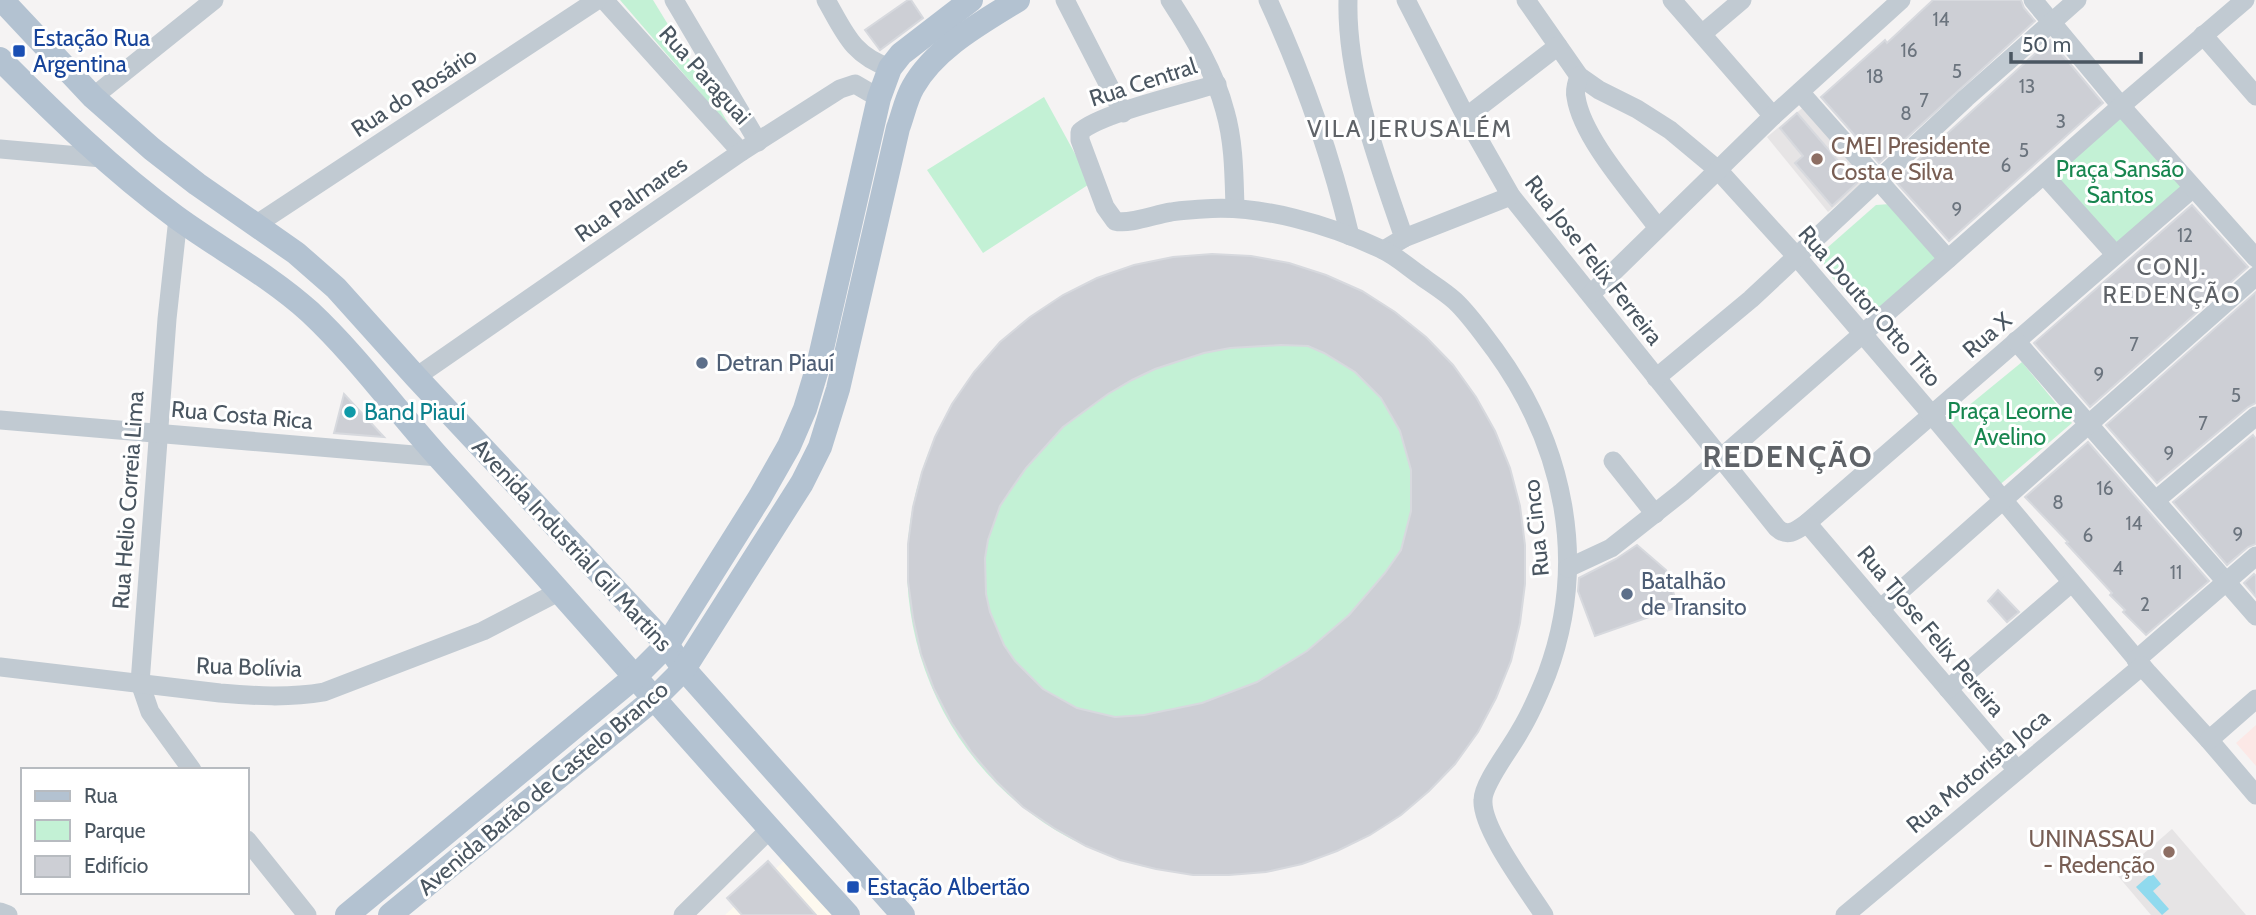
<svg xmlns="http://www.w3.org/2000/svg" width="2256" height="915" viewBox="0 0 2256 915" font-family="Cabin,sans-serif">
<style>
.commercial{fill:#fdf9ef}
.education{fill:#e6e4e5}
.medical{fill:#fce8e6}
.green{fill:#c3f1d5}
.water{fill:#90daee}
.building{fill:#cdcfd5;stroke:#d7d9de;stroke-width:2;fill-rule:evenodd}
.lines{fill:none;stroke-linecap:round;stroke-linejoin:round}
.minor{stroke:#c1cad2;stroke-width:19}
.major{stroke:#b3c2d1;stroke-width:24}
.transit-dot{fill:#1a4fb4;stroke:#fff;stroke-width:2.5}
.education-dot{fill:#8d6e63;stroke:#fff;stroke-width:2.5}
.service-dot{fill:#5c6f8a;stroke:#fff;stroke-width:2.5}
.culture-dot{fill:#0f9aa8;stroke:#fff;stroke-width:2.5}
.labels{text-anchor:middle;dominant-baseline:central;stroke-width:6;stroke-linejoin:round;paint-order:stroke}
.number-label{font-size:19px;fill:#6b747e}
.transit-label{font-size:23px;fill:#164399;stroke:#fff;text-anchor:start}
.street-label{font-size:23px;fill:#4a5661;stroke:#fff}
.education-label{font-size:23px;fill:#785e54;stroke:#fff;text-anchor:start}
.park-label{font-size:23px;fill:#17864f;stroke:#fff}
.service-label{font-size:23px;fill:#4e5e75;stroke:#fff;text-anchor:start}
.culture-label{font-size:23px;fill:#0d838f;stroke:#fff;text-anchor:start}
.neighbourhood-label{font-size:24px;letter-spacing:2px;fill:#5f6368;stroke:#fff}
.district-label{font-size:30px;font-weight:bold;letter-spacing:2px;fill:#5f6368;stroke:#fff}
</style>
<rect width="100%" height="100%" fill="#f5f3f3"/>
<!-- commercial -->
<polygon class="commercial" points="784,861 832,915 725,915"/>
<!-- education -->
<g class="education">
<polygon points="1806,105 1867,180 1828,212 1767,137"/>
<polygon points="2172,829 2246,915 2151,915 2118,876"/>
</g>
<!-- medical -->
<polygon class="medical" points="2256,725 2256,766 2236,743"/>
<!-- green -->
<g class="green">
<polygon points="620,0 653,0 733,131"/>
<polygon points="1044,97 1091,183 983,253 927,170"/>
<polygon points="2120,116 2187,191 2117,250 2052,172"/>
<polygon points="1890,204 1939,259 1869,320 1824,268 1824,255 1827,248 1876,205"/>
<circle cx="1216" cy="566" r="309"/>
<polygon points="2022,362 2072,423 1996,488 1945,425"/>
</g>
<!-- water -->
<polygon class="water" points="2152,873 2161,884 2153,891 2169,909 2162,915 2136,887"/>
<!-- building -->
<g class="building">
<polygon points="908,0 911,0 923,18 880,50 865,30"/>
<polygon points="1933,0 2021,0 2024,8 2035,21 1879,163 1821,97 1885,40 1887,43"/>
<polygon points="2050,40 2103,103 1949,241 1895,181"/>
<polygon points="1797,113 1857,183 1832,206 1795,163 1803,156 1780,128"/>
<polygon points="2192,205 2248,267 2090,407 2034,343"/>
<path d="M1212,254L1251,256L1289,263L1326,275L1362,291L1395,312L1426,337L1453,365L1476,397L1495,431L1510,468L1520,506L1525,545V584L1520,623L1511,661L1496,698L1478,732L1455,764L1429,791L1401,815L1370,835L1337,851L1302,864L1266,872L1229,875H1193L1156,869L1120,860L1086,846L1054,828L1023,807L996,781L972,753L951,722L934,689L921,654L913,618L908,581V544L913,507L922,472L935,437L952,404L974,372L1000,342L1030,317L1063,295L1097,278L1134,265L1173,257ZM1281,345L1308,346L1324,353L1355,372L1381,398L1400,431L1411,470V511L1401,550L1385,573L1349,615L1307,651L1257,682L1202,703L1144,715L1115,717L1077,708L1043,689L1015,661L1004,645L990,612L986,594L985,558L988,540L1000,506L1010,491L1026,468L1063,427L1108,394L1132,380L1155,369L1204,353L1230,348Z"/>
<polygon points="2256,292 2256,403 2248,407 2157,483 2106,425"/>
<polygon points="344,394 384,437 334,433"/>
<polygon points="2253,435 2256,439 2256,544 2248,547 2227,565 2173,502"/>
<polygon points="2088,442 2209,581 2146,635 2123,612 2125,610 2110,595 2112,593 2066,543 2068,542 2025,497"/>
<polygon points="1637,545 1666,570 1678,607 1595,636 1578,591 1579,578 1616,559"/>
<polygon points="2254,574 2256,576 2256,597 2244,583"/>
<polygon points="1998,590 2019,612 2007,622 1988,601"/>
<polygon points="768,861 816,915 742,915 727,898"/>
</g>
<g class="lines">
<!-- minor -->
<g class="minor">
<polyline points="604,0 741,152"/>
<polyline points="674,0 758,142"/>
<path d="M826,0C845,33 852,55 890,68"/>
<polyline points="1065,0 1123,113"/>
<path d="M1170,0C1192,34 1215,72 1225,111C1234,142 1234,175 1235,208"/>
<path d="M1268,0C1303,76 1331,155 1350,236"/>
<path d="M1348,0C1346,78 1379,165 1404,238L1384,250"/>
<path d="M1406,0L1466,117L1511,196L1777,528C1788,538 1797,530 1807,523L2193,188"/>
<polyline points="1526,0 1579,76 1599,90 1637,109 1670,130 1718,170 1797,257 1932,415 2148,673 2209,740 2256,795"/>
<polyline points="1672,0 1773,116"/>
<polyline points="2033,0 2121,106 2256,258"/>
<polyline points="1702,34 1742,0"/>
<polyline points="2203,35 2256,96"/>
<path d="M1579,76C1577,83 1574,89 1576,97C1582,138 1633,194 1658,228"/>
<path d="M1217,84C1187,93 1098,114 1080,132V140L1105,207L1115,221C1129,225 1156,214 1171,212C1182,210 1192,210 1203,209C1260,204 1330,225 1381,249C1395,255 1408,267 1421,276C1432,284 1444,291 1455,301C1470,315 1482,333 1495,350C1564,445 1589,561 1547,674C1539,694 1531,713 1520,731C1511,748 1483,783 1483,800C1481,828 1528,890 1544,915"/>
<polyline points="1800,92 1948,259"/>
<polyline points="93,97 214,0"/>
<polyline points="1466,117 1558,46"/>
<polyline points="0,149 102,158"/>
<polyline points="2044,175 2115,254"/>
<polyline points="178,218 167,319 140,683 150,712 192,770"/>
<polyline points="257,224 597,0"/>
<polyline points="1404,238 1511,196"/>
<polyline points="1591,294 1773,116 1901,0"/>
<polyline points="2016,341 2256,616"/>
<polyline points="416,377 741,152 840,89 855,84 879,98"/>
<polyline points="1656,378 1751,299 1966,98 2077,0"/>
<polyline points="0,420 438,457"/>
<polyline points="1613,461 1655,514"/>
<polyline points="2156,500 2256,416"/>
<polyline points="1807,523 2017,770"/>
<polyline points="1568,568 1611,548 1682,492 1948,259 2121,106 2245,0"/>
<polyline points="1880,609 2256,276"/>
<polyline points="2136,660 2256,556"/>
<path d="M0,667L220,693C255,696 289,698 324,692L483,631L560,591"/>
<polyline points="1948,689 2071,583"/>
<polyline points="2209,740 2256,699"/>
<polyline points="247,840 307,915"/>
<polyline points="0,912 8,915"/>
<polyline points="683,915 770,829"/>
<polyline points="1845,915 2142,666"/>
</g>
<!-- major -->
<g class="major">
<polyline points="2,0 93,97 152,149 197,184 296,253 336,288 416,377 667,645 684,669 903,915"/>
<path d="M0,59C57,116 111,169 176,217C220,249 269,275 310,312C359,358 398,413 443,462C580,612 711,766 848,915"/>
<polyline points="347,915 636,676 667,645 760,497 789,446 805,409 818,366 879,98 890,68 901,54 971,0"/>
<path d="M390,915L655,698L684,669L802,483L820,447L838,389L898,128C903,115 906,99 913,87C935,48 981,23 1018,0"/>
</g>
</g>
<!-- markers -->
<g class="transit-dot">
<rect x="12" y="44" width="14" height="14" rx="3.5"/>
<rect x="846" y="880" width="14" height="14" rx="3.5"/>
</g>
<g class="education-dot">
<circle cx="1817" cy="159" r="7"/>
<circle cx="2169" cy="852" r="7"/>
</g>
<g class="service-dot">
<circle cx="702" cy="363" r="7"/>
<circle cx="1627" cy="594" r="7"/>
</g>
<circle class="culture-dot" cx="350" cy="412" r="7"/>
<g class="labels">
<!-- number labels -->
<g class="number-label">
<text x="1941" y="19">14</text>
<text x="1909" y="50">16</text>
<text x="1957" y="71">5</text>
<text x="1875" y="76">18</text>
<text x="2027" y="86">13</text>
<text x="1924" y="100">7</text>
<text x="1906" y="113">8</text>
<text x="2061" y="121">3</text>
<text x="2024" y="150">5</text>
<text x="2006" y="165">6</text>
<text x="1957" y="209">9</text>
<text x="2185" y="235">12</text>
<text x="2134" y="344">7</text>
<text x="2099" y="374">9</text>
<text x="2236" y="395">5</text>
<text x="2203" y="423">7</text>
<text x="2169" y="453">9</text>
<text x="2105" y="488">16</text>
<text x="2058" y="502">8</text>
<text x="2134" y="523">14</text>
<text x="2238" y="534">9</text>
<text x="2088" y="535">6</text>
<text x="2118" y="568">4</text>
<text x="2176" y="572">11</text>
<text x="2145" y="604">2</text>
</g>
<!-- transit labels -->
<g class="transit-label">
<text x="33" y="38">Estação Rua<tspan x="33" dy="26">Argentina</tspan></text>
<text x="867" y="887">Estação Albertão</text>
</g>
<!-- street labels -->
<g class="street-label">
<text transform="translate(705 75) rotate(48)">Rua Paraguai</text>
<text transform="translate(1143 82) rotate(-18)">Rua Central</text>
<text transform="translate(414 92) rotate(-33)">Rua do Rosário</text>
<text transform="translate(631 199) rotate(-35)">Rua Palmares</text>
<text transform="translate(1594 260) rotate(52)">Rua Jose Felix Ferreira</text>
<text transform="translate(1870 306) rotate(49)">Rua Doutor Otto Tito</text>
<text transform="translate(1987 335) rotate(-41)">Rua X</text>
<text transform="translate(242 415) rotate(5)">Rua Costa Rica</text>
<text transform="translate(128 500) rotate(-86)">Rua Helio Correia Lima</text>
<text transform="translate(1536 528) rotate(-96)">Rua Cinco</text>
<text transform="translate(572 545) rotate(47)">Avenida Industrial Gil Martins</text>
<text transform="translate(1931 631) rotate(50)">Rua TJose Felix Pereira</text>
<text transform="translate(249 667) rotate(2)">Rua Bolívia</text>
<text transform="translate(1978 771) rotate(-40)">Rua Motorista Joca</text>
<text transform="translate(543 788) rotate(-40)">Avenida Barão de Castelo Branco</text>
</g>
<!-- education labels -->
<g class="education-label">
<text x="1831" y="146">CMEI Presidente<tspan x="1831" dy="26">Costa e Silva</tspan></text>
<text x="2155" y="839" text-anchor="end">UNINASSAU<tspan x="2155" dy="26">- Redenção</tspan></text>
</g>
<!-- park labels -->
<g class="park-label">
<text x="2120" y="169">Praça Sansão<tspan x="2120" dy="26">Santos</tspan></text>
<text x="2010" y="411">Praça Leorne<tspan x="2010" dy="26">Avelino</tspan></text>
</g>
<!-- service labels -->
<g class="service-label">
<text x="716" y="363">Detran Piauí</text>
<text x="1641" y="581">Batalhão<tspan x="1641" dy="26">de Transito</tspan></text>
</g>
<!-- culture labels -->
<g class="culture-label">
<text x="364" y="412">Band Piauí</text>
</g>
<!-- neighbourhood labels -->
<g class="neighbourhood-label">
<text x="1410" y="128">VILA JERUSALÉM</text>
<text x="2172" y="266">CONJ.<tspan x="2172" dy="28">REDENÇÃO</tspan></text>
</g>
<!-- district labels -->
<g class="district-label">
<text x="1788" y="456">REDENÇÃO</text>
</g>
</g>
<!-- legend -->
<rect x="21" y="768" width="228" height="126" fill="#ffffff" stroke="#b7bbc0" stroke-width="2"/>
<rect x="35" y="791" width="35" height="10" fill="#b3c2d1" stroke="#b7bbc0" stroke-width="2"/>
<text x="84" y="803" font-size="21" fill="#4a5661">Rua</text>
<rect x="35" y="820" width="35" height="21" fill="#c3f1d5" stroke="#b7bbc0" stroke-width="2"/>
<text x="84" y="838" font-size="21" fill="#4a5661">Parque</text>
<rect x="35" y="856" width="35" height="21" fill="#cdcfd5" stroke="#b7bbc0" stroke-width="2"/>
<text x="84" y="873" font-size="21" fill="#4a5661">Edifício</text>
<!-- scale -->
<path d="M2011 52v10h130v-10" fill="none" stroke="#4a5661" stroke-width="3.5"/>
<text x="2022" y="52" font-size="21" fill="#4a5661" stroke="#ffffff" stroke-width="5" paint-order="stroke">50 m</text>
</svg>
